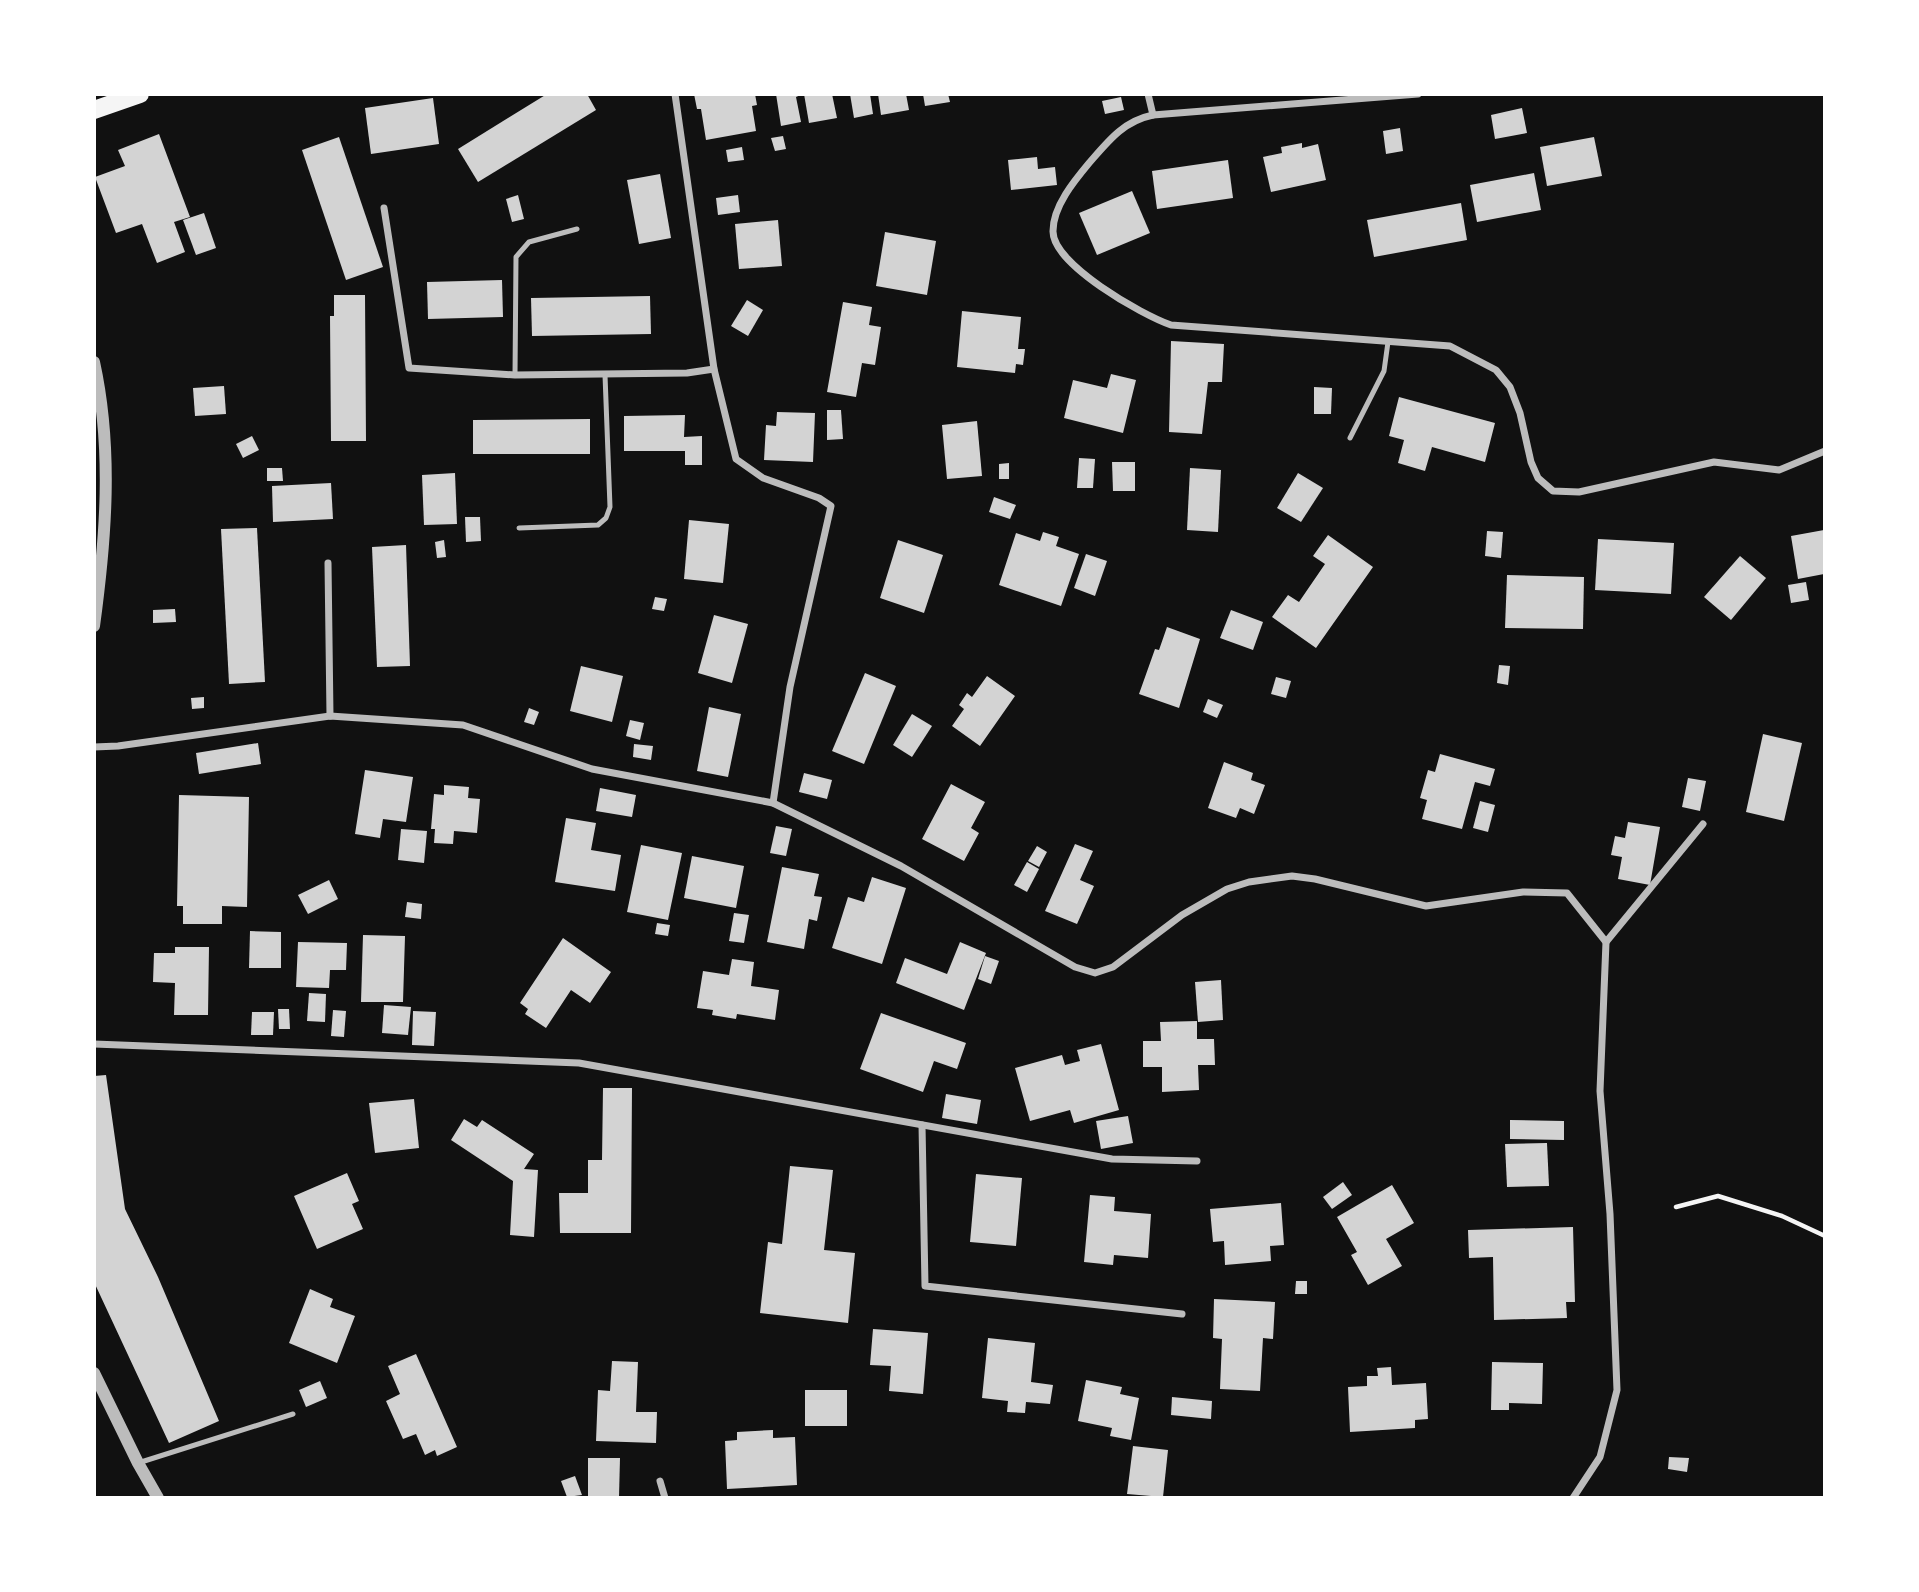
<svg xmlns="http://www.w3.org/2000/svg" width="1919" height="1592" viewBox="0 0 1919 1592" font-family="Barlow,sans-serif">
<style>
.building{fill:#d3d3d3}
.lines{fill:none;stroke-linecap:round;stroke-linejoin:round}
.path{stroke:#f5f5f5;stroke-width:4.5}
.service{stroke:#bcbcbc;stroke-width:5}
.minor{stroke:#bcbcbc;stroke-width:7}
.tertiary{stroke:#bcbcbc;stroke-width:12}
.primary{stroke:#f5f5f5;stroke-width:18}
</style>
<rect width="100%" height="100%" fill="#111"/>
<!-- building -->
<g class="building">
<polygon points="547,94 587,94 596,110 478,182 458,149"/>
<polygon points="694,94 755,94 757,105 752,106 756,131 706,140 701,109 697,109"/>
<polygon points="776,94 803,94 796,97 801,122 781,126"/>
<polygon points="804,94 832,94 837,118 809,123"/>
<polygon points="850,94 870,94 873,114 854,118"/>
<polygon points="878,94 906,94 909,110 881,115"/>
<polygon points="923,94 948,94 950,102 925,106"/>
<polygon points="1121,97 1124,110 1105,114 1102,101"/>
<polygon points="433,98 439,144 371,154 365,108"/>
<polygon points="1522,108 1527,133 1495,139 1491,115"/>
<polygon points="1400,128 1403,151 1386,154 1383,131"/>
<polygon points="159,134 190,217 174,222 185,252 157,263 142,224 116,233 95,177 125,166 118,150"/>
<polygon points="783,136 786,149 775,151 771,138"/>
<polygon points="339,137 383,267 346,280 302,150"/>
<polygon points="1594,137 1602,176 1547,186 1540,147"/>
<polygon points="1302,143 1302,148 1318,144 1326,180 1271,192 1263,157 1282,153 1281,147"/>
<polygon points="742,147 744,160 728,162 726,150"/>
<polygon points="1037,157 1038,169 1055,167 1057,185 1011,190 1008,160"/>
<polygon points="1228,160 1233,198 1157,209 1152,171"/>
<polygon points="1534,173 1541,210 1477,222 1470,185"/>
<polygon points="660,174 671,238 639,244 627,180"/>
<polygon points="1132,191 1150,233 1097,255 1079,213"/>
<polygon points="518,195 524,219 512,222 506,199"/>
<polygon points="738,195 740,212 718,215 716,198"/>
<polygon points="1461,203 1467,240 1374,257 1367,220"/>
<polygon points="204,213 216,248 196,255 183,220"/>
<polygon points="778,220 782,266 739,269 735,224"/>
<polygon points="885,232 936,241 927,295 876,286"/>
<polygon points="502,280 503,317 428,319 427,282"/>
<polygon points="334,295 365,295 366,441 331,441 330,316 334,316"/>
<polygon points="650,296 651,334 532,336 531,298"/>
<polygon points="747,300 763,310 748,336 731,326"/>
<polygon points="843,302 872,307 869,325 881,327 875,365 862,363 856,397 827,392"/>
<polygon points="962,311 1021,317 1018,349 1025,349 1023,365 1016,364 1015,373 957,367"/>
<polygon points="1171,341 1224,344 1222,382 1208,382 1202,434 1169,432"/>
<polygon points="1111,374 1136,380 1123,433 1064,418 1073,380 1107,388"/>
<polygon points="224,386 226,414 195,416 193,388"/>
<polygon points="1314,387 1332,388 1331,414 1314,414"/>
<polygon points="1399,397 1495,423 1485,462 1432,447 1425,471 1398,463 1404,440 1389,436"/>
<polygon points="827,410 841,410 843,439 827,440"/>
<polygon points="777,412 815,413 813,462 764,460 766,425 776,426"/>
<polygon points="685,415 684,437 702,436 702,465 685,465 685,451 624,451 624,416"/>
<polygon points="590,419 590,454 473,454 473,420"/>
<polygon points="977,421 982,476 947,479 942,425"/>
<polygon points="252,436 259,450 243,458 236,444"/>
<polygon points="1079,458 1095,459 1093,488 1077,488"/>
<polygon points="1112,462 1135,462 1135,491 1113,491"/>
<polygon points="1009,463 1009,479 999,479 999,464"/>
<polygon points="267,468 282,468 283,481 267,481"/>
<polygon points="1190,468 1221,470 1218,532 1187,530"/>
<polygon points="455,473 457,524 424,525 422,475"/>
<polygon points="1298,473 1323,488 1301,522 1277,508"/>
<polygon points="331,483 333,519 273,522 272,486"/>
<polygon points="994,497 1016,505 1010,519 989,512"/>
<polygon points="465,517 480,517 481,541 466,542"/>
<polygon points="689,520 729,524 723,583 684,579"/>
<polygon points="257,528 265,682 229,684 221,529"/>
<polygon points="1824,530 1824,574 1798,579 1791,536"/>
<polygon points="1487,531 1503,532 1501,558 1485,556"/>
<polygon points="1043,532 1059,537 1056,546 1079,554 1061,606 999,585 1016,533 1040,541"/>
<polygon points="1328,535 1373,567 1316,648 1272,617 1288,595 1299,602 1325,564 1313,556"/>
<polygon points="1598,539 1674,543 1671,594 1595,590"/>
<polygon points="444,540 446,557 437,558 435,542"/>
<polygon points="898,540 943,555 924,613 880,598"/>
<polygon points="406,545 410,666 377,667 372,547"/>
<polygon points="1086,554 1107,561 1095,596 1074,588"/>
<polygon points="1740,556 1766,578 1731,620 1704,597"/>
<polygon points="1507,575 1584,577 1583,629 1505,628"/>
<polygon points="1806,582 1809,600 1791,603 1788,585"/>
<polygon points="655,597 667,599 664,611 652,609"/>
<polygon points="175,609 176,622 153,623 153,610"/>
<polygon points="1231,610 1263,622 1253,650 1220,638"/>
<polygon points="714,615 748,624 732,683 698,673"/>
<polygon points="1167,627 1200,639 1179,708 1139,694 1155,649 1159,650"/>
<polygon points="1499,665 1510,666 1508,685 1497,683"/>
<polygon points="581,666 623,676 612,722 570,711"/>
<polygon points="865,673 896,686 864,764 832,751"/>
<polygon points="987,676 1015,696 980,746 952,726 964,709 959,705 967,693 972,697"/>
<polygon points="1276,677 1291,681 1286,698 1271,694"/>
<polygon points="204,697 204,708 192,709 191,698"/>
<polygon points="1208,699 1223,705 1217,718 1203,712"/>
<polygon points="709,707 741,714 728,777 697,771"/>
<polygon points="529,708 539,712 534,725 524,722"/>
<polygon points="912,714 932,726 912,757 893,745"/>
<polygon points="630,720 644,723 640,740 626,736"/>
<polygon points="1763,734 1802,743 1784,821 1746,812"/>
<polygon points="258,743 261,764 199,774 196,753"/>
<polygon points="634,744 653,746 651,760 633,757"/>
<polygon points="1440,754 1495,769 1490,786 1475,782 1462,829 1422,819 1427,800 1420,798 1428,770 1435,772"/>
<polygon points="1224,762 1253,773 1251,780 1265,785 1254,814 1240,808 1236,818 1208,808"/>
<polygon points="365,770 413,777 406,822 383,819 380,838 355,834"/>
<polygon points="804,773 832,780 827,799 799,792"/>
<polygon points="1688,778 1706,781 1700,811 1682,807"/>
<polygon points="951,784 985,802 971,828 979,833 964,861 922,839"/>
<polygon points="444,785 469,787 468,798 480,799 477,833 454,831 453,844 434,843 435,829 431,829 434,794 444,795"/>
<polygon points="600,788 636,795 632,817 596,811"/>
<polygon points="179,795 249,797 247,907 222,906 222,924 183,924 183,906 177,906"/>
<polygon points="1480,801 1495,805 1488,832 1473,828"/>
<polygon points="566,818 596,823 591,850 621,855 615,891 555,882"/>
<polygon points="1628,822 1660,827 1650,885 1618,879 1622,857 1611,855 1615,836 1625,838"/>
<polygon points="776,826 792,829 786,856 770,853"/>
<polygon points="401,829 427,831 424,863 398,860"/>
<polygon points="1075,844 1093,851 1080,880 1094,886 1077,924 1045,911"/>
<polygon points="641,845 682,853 668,920 627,912"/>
<polygon points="1037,846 1047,852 1039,867 1028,861"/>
<polygon points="692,856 744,866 736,908 684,898"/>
<polygon points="1027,862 1039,869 1027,892 1014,885"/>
<polygon points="782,867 819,874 814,896 822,897 817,921 809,919 804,949 767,942"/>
<polygon points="872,877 906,888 882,964 832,948 848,897 864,902"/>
<polygon points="329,880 338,899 308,914 298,895"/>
<polygon points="407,902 422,904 421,919 405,917"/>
<polygon points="734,913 749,915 744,943 729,941"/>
<polygon points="657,923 670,925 668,936 655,934"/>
<polygon points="250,931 281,932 281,968 249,968"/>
<polygon points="363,935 405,936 403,1002 361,1002"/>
<polygon points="563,938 611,972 590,1003 571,990 546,1028 525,1014 528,1009 520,1003"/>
<polygon points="298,942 347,943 346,970 330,970 329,988 296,987"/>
<polygon points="960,942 986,953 964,1010 896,983 905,958 947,974"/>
<polygon points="175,947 209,947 208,1015 174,1015 175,983 153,982 154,953 175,953"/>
<polygon points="985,956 999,961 991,984 978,979"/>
<polygon points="732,959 754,962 751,986 779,990 775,1020 737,1014 736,1019 712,1015 713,1010 697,1008 703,971 729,975"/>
<polygon points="1221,980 1223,1020 1198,1022 1195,982"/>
<polygon points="309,993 326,994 325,1022 307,1021"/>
<polygon points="384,1005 411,1007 408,1035 382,1033"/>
<polygon points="278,1009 289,1009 290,1029 279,1029"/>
<polygon points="333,1010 346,1011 344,1037 331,1036"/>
<polygon points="413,1011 436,1012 434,1046 412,1045"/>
<polygon points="252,1012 274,1012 273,1035 251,1035"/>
<polygon points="881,1013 966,1043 957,1069 934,1061 923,1092 860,1069"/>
<polygon points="1197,1021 1197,1039 1214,1039 1215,1065 1198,1065 1199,1090 1162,1092 1162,1067 1143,1067 1143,1041 1161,1041 1160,1022"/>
<polygon points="1101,1044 1119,1110 1074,1123 1070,1110 1030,1121 1015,1068 1062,1055 1065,1065 1080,1061 1077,1050"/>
<polygon points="106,1075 125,1209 158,1277 219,1421 169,1443 94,1282 94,1076"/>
<polygon points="603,1088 632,1088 631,1233 560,1233 559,1193 588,1193 588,1160 602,1160"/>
<polygon points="946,1094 981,1100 977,1124 942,1118"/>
<polygon points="414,1099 419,1148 375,1153 369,1103"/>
<polygon points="1128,1116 1133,1143 1101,1149 1096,1121"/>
<polygon points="464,1119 477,1127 482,1120 534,1154 524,1169 538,1170 534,1237 510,1235 513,1181 451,1140"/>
<polygon points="1510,1120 1564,1121 1564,1140 1510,1139"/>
<polygon points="1547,1143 1549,1186 1507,1187 1505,1144"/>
<polygon points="790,1166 833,1170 824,1250 855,1253 848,1323 760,1313 768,1242 782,1244"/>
<polygon points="347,1173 359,1201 352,1204 363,1229 317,1249 294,1196"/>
<polygon points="976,1174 1022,1178 1016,1246 970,1242"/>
<polygon points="1343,1182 1352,1195 1332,1209 1323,1197"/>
<polygon points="1392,1185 1414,1223 1386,1239 1402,1266 1368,1285 1351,1255 1357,1252 1337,1217"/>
<polygon points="1090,1195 1115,1197 1114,1211 1151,1214 1148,1258 1114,1255 1113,1265 1084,1262"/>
<polygon points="1281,1203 1284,1245 1270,1246 1271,1261 1225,1265 1224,1241 1213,1242 1210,1209"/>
<polygon points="1573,1227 1575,1302 1566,1302 1567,1318 1494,1320 1493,1257 1469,1258 1468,1230"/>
<polygon points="1296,1281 1307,1281 1307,1294 1295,1294"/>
<polygon points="310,1289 333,1299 330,1307 355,1316 337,1363 289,1343"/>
<polygon points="1214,1299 1275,1302 1273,1339 1263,1338 1260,1391 1220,1389 1222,1339 1213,1338"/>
<polygon points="873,1329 928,1333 923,1394 889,1391 891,1366 870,1365"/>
<polygon points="988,1338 1035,1343 1031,1382 1053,1385 1050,1404 1026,1402 1025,1413 1007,1412 1008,1401 982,1398"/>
<polygon points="416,1354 457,1447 437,1456 435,1450 425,1455 416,1434 403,1439 386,1401 400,1394 388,1366"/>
<polygon points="612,1361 638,1362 636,1412 657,1412 656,1443 596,1441 598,1390 610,1391"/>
<polygon points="1492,1362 1543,1363 1542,1404 1509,1403 1509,1410 1491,1410"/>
<polygon points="1391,1367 1392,1385 1426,1383 1428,1419 1415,1420 1415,1428 1350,1432 1348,1387 1367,1386 1367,1376 1378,1376 1377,1368"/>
<polygon points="1086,1380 1122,1387 1120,1394 1139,1398 1131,1440 1110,1436 1112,1428 1078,1421"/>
<polygon points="320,1381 327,1398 306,1407 299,1390"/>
<rect x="805" y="1390" width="42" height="36"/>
<polygon points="1172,1397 1212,1401 1211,1419 1171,1415"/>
<polygon points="773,1430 773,1438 795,1437 797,1485 727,1489 725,1441 737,1440 737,1432"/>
<polygon points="1133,1446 1168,1450 1163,1497 1127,1494"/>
<polygon points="1669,1457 1689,1458 1687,1472 1668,1469"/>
<polygon points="588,1458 620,1458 619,1497 588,1497"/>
<polygon points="575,1476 582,1495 567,1497 561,1481"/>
</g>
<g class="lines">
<!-- path -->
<polyline class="path" points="1676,1207 1718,1196 1782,1216 1825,1236"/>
<!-- service -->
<g class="service">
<polyline points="515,375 516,257 529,242 577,229"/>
<polyline points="1350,438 1384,371 1388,342"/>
<polyline points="519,528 598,525 606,518 610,507 605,375"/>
<polyline points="138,1463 293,1414"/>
</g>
<!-- minor -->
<g class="minor">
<polyline points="675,94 714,369 736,459 763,478 819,498 831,506 790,687 773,803"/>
<path d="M1148,94L1153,115C1124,121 1109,140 1090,162C1075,180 1053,206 1053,231C1052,264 1142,315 1171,325L1450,346L1496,370L1510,387L1520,413L1531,462L1538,478L1553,491L1579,492L1714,462L1779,470L1825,451"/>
<polyline points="1153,115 1418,94"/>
<polyline points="384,208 409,368 515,375 687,373 714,369"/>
<polyline points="328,563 330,716"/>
<polyline points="94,747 118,746 330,716 463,725 592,769 773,803 901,866 1075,967 1095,973 1113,967 1182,915 1227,889 1249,882 1292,876 1315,879 1426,906 1523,892 1567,893 1606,942 1600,1091 1610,1214 1617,1390 1600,1457 1573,1498"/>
<polyline points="1606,942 1703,824"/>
<polyline points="94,1044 579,1063 1112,1159 1197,1161"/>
<polyline points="922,1125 925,1286 1182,1314"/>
<polyline points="660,1481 665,1498"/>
</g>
<!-- tertiary -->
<g class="tertiary">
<path d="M94,362C113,449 106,538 94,626"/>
<polyline points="94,1373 138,1463 158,1498"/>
</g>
<!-- primary -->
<polyline class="primary" points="94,110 140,94"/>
</g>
<!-- border -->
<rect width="1919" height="1592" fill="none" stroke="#ffffff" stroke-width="192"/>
</svg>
